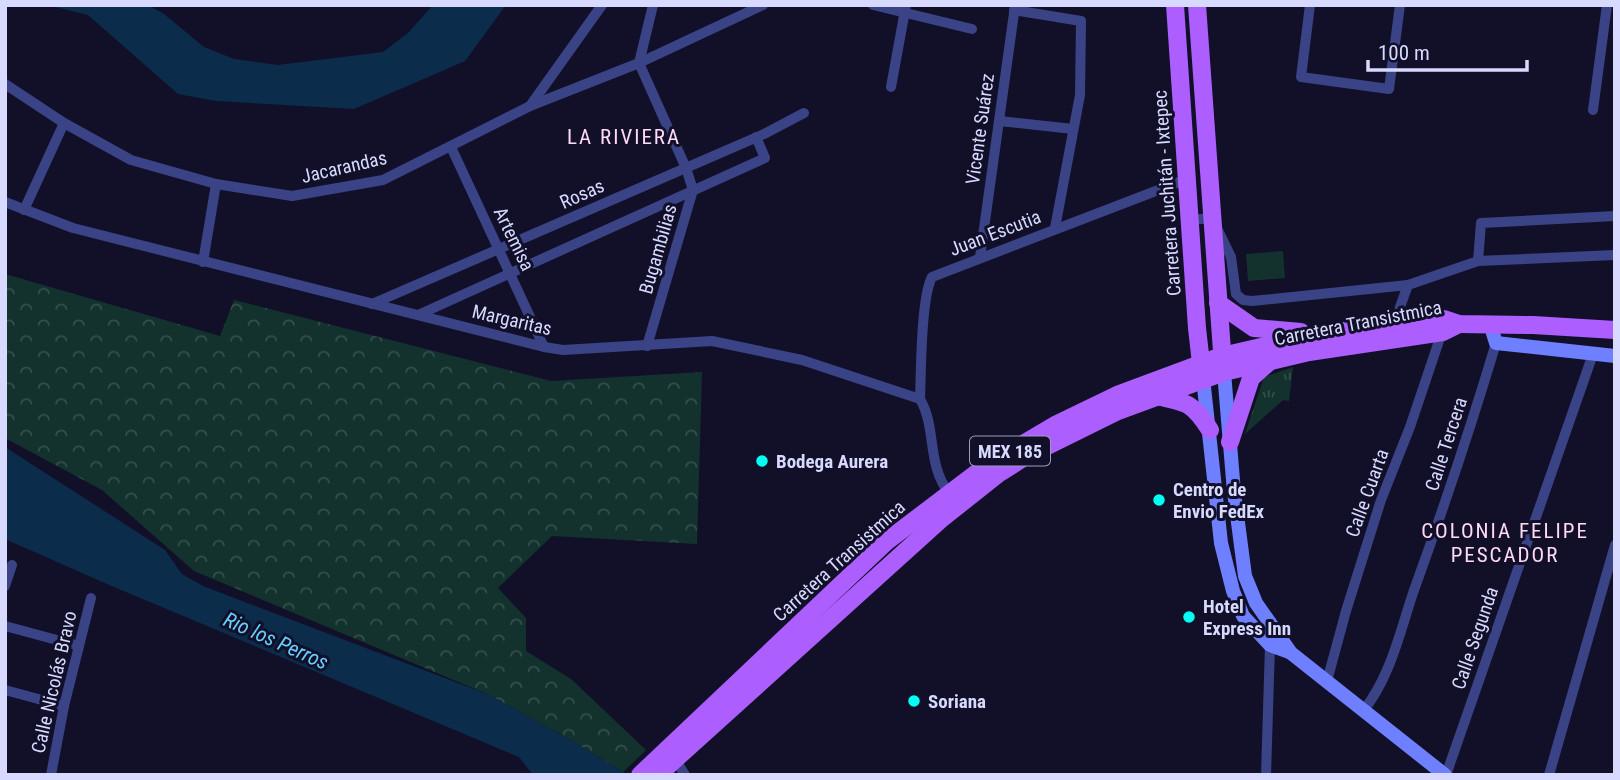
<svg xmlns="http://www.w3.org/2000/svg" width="1620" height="780" viewBox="0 0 1620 780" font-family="'Roboto Condensed',sans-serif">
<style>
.grass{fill:url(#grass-tufts)}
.forest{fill:url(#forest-crowns)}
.pitch{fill:#13322d}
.water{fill:#0c2c4b}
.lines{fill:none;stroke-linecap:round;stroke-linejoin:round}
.street{stroke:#3b4387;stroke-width:10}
.secondary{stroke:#6e7fff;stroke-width:14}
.primary{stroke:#ac5eff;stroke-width:18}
.poi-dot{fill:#03fff4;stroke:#111028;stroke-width:2.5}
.labels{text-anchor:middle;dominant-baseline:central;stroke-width:6;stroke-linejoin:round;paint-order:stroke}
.shield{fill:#111028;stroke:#9c9dbe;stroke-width:2}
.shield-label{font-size:18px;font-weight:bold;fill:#d7d9ff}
.street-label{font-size:19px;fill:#d7d9ff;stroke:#111028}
.poi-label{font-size:19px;font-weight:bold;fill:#d7d9ff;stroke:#111028;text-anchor:start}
.neighbourhood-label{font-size:21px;letter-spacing:2px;fill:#ffd9f7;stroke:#111028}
.water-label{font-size:21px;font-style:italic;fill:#65ceff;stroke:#111028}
</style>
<defs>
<pattern id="grass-tufts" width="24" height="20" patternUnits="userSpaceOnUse" patternTransform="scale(1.75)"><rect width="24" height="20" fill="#13322d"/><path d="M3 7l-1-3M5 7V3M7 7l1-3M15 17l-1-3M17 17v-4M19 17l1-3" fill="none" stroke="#354f4c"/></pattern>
<pattern id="forest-crowns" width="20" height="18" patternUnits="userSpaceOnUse" patternTransform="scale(1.75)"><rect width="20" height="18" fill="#13322d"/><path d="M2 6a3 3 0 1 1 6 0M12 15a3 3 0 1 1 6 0" fill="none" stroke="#354f4c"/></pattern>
</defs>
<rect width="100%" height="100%" fill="#111028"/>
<!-- grass -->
<polygon class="grass" points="1293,367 1289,401 1283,400 1245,434 1264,377"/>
<!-- forest -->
<polygon class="forest" points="5,274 220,336 234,300 551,381 702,372 697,544 552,536 498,588 526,618 526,651 571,679 646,750 623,772 569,739 487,694 194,571 102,490 5,438"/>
<!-- pitch -->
<polygon class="pitch" points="1283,251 1285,278 1248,281 1246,254"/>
<!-- water -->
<g class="water">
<polygon points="47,5 148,5 164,14 204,47 234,59 278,65 383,52 408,33 433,5 506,5 465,61 354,109 216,101 178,94 88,15"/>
<polygon points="5,447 165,550 182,574 203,586 487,694 569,739 628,775 533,775 519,757 107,584 5,539"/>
</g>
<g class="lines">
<!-- street -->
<g class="street">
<polyline points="873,5 972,29"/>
<polyline points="1310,5 1301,77 1389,89 1400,5"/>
<polyline points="1014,10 1081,21 1080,95 1055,228"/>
<polyline points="5,84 64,123 131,160 216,184 292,196 383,180 530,106 639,63 763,5"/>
<polyline points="891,87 906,5"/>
<polyline points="530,106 602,5"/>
<polyline points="1593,110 1607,5"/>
<polyline points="999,121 1073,129"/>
<polyline points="451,147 544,347"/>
<path d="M5,202L73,228L544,347L563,350L712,341L802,360L920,399C937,428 926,463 949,493"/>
<polyline points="24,210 64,123"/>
<polyline points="1190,220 1212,218 1231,257 1236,294 1243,300 1252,301 1408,285"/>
<polyline points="980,257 1015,6"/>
<polyline points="1478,261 1481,223 1615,216"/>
<polyline points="203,262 216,184"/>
<polyline points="372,304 764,134 804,113"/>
<polyline points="418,315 765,158 756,137"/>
<polyline points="1396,327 1400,307 1408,285 1478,261 1615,255"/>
<polyline points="647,346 693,190 686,168 639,63 653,5"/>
<path d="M920,399C921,373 921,297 932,277L1187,179"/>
<polyline points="5,586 12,565"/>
<polyline points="5,626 79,646"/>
<polyline points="1327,681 1346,611 1381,500 1410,427 1443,329"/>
<polyline points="5,690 64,706"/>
<path d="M1363,711C1390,678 1400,632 1413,593C1443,510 1471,427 1496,343"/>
<polyline points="675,759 685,775"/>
<polyline points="51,775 64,706 91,598"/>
<polyline points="1266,775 1270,645 1273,639"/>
<polyline points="1446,775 1593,354"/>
<polyline points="1549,775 1615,545"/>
</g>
<!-- secondary -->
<g class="secondary">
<polyline points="1490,324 1496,343 1615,356"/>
<polyline points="1224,372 1234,492 1245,576 1256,603 1291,653 1445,775"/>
<polyline points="1203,378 1221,543 1233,591 1243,616 1270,645 1289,652"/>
</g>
<!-- primary -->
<g class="primary">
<polyline points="1175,5 1197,328 1202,372"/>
<polyline points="1197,5 1223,365"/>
<polyline points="1218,303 1254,328 1301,332"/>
<path d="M1156,396C1187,402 1193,403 1210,430"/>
<polyline points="1230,442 1251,378 1269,362"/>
<polyline points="660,773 940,520 998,474 1023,458 1118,411 1224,372 1309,352 1443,332 1459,324"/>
<polyline points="640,775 887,541 986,466 1057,424 1117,395 1222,356 1318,334 1444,319 1459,324 1533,325 1615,330"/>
</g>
</g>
<!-- markers -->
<g class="poi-dot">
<circle cx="762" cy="461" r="7"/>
<circle cx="1159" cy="500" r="7"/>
<circle cx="1189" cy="617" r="7"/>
<circle cx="914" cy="701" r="7"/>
</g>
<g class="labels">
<!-- shield labels -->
<rect class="shield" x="970" y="436.5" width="80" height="29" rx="5"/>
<g class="shield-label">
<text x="1010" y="451">MEX 185</text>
</g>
<!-- street labels -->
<g class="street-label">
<text transform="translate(980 129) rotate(-82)">Vicente Suárez</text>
<text transform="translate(344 167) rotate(-13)">Jacarandas</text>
<text transform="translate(1167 193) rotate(-94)">Carretera Juchitán - Ixtepec</text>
<text transform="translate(582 194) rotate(-24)">Rosas</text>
<text transform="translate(995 233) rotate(-21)">Juan Escutia</text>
<text transform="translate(514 239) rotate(64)">Artemisa</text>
<text transform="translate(658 249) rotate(-74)">Bugambilias</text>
<text transform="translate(512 320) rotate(13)">Margaritas</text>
<text transform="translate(1358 323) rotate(-11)">Carretera Transistmica</text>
<text transform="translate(1446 444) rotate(-72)">Calle Tercera</text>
<text transform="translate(1367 493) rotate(-70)">Calle Cuarta</text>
<text transform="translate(839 561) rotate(-42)">Carretera Transistmica</text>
<text transform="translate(1475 638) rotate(-71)">Calle Segunda</text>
<text transform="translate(54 682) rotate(-77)">Calle Nicolás Bravo</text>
</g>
<!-- poi labels -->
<g class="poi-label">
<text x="776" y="461">Bodega Aurera</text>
<text x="1173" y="489">Centro de<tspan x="1173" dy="22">Envio FedEx</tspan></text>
<text x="1203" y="606">Hotel<tspan x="1203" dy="22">Express Inn</tspan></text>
<text x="928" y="701">Soriana</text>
</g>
<!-- neighbourhood labels -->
<g class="neighbourhood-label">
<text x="624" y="137">LA RIVIERA</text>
<text x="1505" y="531">COLONIA FELIPE<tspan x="1505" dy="24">PESCADOR</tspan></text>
</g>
<!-- water labels -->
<g class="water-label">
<text transform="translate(276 641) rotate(24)">Rio los Perros</text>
</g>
</g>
<!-- border -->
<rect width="1620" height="780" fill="none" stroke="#d7d9ff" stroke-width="14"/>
<!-- scale -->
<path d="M1368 60v10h159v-10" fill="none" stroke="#d7d9ff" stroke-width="3.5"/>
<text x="1378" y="60" font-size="21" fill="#d7d9ff" stroke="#111028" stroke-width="5" paint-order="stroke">100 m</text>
</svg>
